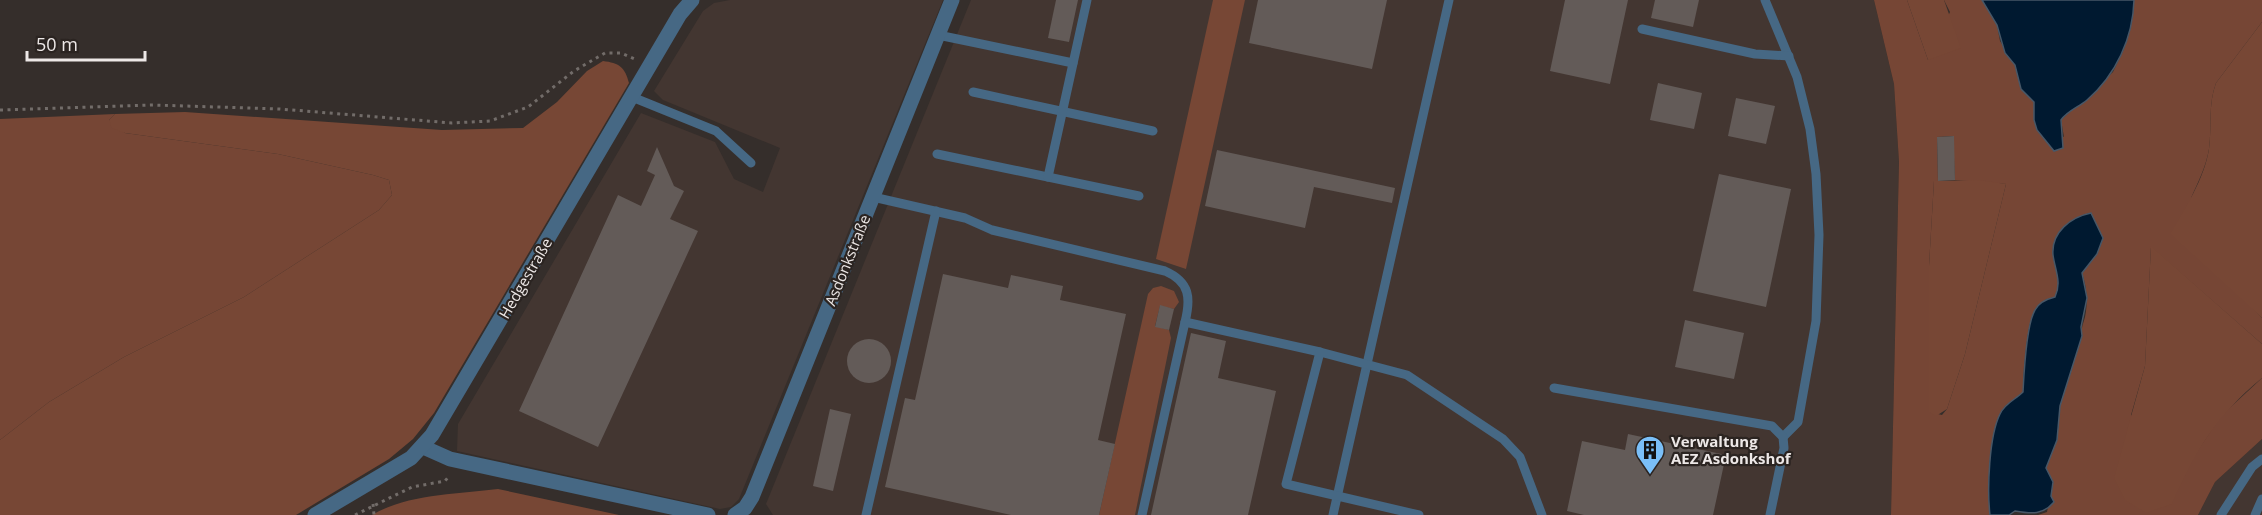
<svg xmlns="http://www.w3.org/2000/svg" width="2262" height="515" viewBox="0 0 2262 515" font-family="'Open Sans',sans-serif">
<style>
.built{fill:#433631}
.green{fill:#764635;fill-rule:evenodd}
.forest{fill:#774735}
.water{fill:#001930;stroke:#475767;stroke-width:1.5}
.building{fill:#635b58}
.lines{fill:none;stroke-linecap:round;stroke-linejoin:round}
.path{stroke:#726c69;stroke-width:3;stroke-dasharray:3 4.5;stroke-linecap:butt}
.lane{stroke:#466884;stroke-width:9}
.street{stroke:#466884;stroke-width:15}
.labels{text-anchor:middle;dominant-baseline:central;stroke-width:4.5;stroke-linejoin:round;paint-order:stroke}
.street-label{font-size:15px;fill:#ede8e7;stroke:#2b2421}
.poi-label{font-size:15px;font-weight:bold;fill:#ede8e7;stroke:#2b2421;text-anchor:start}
</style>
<rect width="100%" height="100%" fill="#352e2b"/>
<!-- built -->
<g class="built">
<polygon points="730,0 943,0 739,499 731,507 720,509 457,451 458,424 641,113 715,142 734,179 763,192 780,148 663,100 654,91 703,11 714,3"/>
<polygon points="971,0 1874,0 1894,84 1899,162 1891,515 773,515 766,504"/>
<polygon points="2262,439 2262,515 2198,515 2215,482"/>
</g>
<!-- green -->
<g class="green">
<path d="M1874,0H1907L1928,60L1950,12L1944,0H1982L1997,25L2000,41L2015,65L2021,89L2034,102V120L2064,137L2061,120L2113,72L2124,49L2134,0H2262V22L2216,83C2208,104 2212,127 2209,149C2206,167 2198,182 2191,198L2244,300L2262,318V344L2151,247L2145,366L2131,415L2191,461L2220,417L2262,378V439L2215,482L2198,515H2038L2047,512L2053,481L2046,468L2057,440L2060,406L2082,336C2081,327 2083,325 2085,317C2088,303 2087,287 2082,273L2097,254L2053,252L2060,287L2055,297L2045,300L2024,366L2023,392L1994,431L1990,515H1891L1899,162L1894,84ZM1953,136L1955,180L2006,184L1965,354L1947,409L1942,415L1930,412L1929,266L1934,181H1938L1937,137Z"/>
<polygon points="115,114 109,120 125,133 278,154 373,175 389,180 392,195 379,210 244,297 124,357 49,402 0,440 0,119"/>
</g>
<!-- forest -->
<g class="forest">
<polygon points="1213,0 1245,0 1186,269 1156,259"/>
<polygon points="1907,0 1944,0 1961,48 1928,60"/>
<path d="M2262,22V318L2170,234C2185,208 2204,180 2209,149C2212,127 2208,104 2216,83Z"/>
<path d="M603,61C619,63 625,67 629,83L434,413L413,439L389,459L296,515H0V440L49,402L124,357L244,297L379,210L392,195L389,180L373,175L278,154L125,133L112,128L109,120L115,114L185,112L442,130L523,128L557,102L587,71Z"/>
<polygon points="1979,180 2006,184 1965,354 1947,409 1936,416 1929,412 1929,266 1934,181"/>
<path d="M2151,246L2262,344V378C2216,416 2196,450 2172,504L2146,513L2125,500L2114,478L2145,366Z"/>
<polygon points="1161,286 1174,291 1179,302 1174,309 1160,306 1155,326 1169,330 1171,338 1135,515 1099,515 1148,294 1153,288"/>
<path d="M498,489L619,515H372C407,494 458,494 498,489Z"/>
</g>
<!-- water -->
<g class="water">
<path d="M1982,0H2134C2133,38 2116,75 2087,100C2079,107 2067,111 2061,120L2063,148L2054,151L2037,130L2034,120V102L2021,89L2015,65L2005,53L1997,25Z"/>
<path d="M2091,213L2103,238L2097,254L2082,273L2087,298L2081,327L2082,336L2060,406L2057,440L2046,468L2053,482L2051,496L2054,502C2043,515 2032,514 2015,511L2009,515H1990C1987,490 1989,436 2000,414C2005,403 2015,400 2023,392C2024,373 2026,325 2035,310C2039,302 2047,299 2055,297C2062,282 2055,270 2053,255C2051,232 2071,217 2091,213Z"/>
</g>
<!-- building -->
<g class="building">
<polygon points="1056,0 1078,0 1069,42 1048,38"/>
<polygon points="1258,0 1387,0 1372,69 1249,43"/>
<polygon points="1565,0 1628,0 1610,84 1550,71"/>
<polygon points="1655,0 1699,0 1693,27 1651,18"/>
<polygon points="1658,83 1702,93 1694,129 1650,120"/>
<polygon points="1736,98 1775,106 1766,144 1728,136"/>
<polygon points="1954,136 1955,180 1938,181 1937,137"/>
<polygon points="657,147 674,186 684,191 670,219 698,231 598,447 519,411 618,195 641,206 655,175 647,171"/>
<polygon points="1217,150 1395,188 1392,203 1314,187 1305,228 1205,206"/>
<polygon points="1719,174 1791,189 1766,307 1693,291"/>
<polygon points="943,274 1008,288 1011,275 1063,286 1060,300 1126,314 1098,440 1115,444 1099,515 1011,515 885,487 905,398 915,400"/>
<polygon points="1160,305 1174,309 1169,330 1155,327"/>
<polygon points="1685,320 1744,333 1734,379 1675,367"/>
<polygon points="1191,333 1226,341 1218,378 1276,391 1248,515 1151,515"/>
<circle cx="869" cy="361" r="22"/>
<polygon points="830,409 851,414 833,491 813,486"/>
<polygon points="1628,434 1726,455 1713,515 1584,515 1567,511 1582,441 1625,450"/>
</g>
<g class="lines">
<!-- path -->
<g class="path">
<polyline points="0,110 153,105 280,109 452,123 490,121 528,107 574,71 605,53 621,53 637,60"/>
<polyline points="373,504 374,515"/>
<polyline points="355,515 412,487 445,481 450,475"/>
</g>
<!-- lane -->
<g class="lane">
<polyline points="1765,0 1797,77 1810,129 1816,174 1819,235 1816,321 1798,422 1783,437"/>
<polyline points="1642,29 1755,54 1789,56"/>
<polyline points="938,35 1073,63"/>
<polyline points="973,92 1153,131"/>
<polyline points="632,97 716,131 751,163"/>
<polyline points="937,154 1139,196"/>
<polyline points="1048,177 1087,0"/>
<path d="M873,197L965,218L992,230L1165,271C1190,282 1191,298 1185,322"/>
<polyline points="1554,388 1772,426 1783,437 1784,448 1770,515"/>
<polyline points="866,515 936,211"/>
<polyline points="1142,515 1185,322 1320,352"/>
<polyline points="1333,515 1449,0"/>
<polyline points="1419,515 1286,484 1320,352 1407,375 1503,439 1520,457 1542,515"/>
<polyline points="2221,515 2252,467 2262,459"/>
<polyline points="2255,515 2262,499"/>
</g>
<!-- street -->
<g class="street">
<polyline points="423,447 450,459 708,515"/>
<polyline points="315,515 411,458 432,435 650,65 680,14 692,0"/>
<polyline points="735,515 745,508 752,497 952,0"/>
</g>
</g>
<!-- icons -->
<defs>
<g id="building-pin" transform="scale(1.5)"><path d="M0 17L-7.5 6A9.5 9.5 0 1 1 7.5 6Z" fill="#7abff8" stroke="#2b2421"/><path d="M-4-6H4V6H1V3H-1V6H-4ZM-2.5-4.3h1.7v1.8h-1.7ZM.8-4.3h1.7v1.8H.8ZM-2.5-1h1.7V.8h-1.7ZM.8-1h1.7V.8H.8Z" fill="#111"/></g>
</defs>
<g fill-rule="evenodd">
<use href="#building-pin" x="1650" y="450"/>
</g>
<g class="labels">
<!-- street labels -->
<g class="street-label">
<text transform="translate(847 260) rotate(-68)">Asdonkstraße</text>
<text transform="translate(525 278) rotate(-60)">Hedgestraße</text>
</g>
<!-- poi labels -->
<g class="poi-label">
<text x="1671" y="441">Verwaltung<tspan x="1671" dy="17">AEZ Asdonkshof</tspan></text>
</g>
</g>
<!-- scale -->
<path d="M27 51v9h118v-9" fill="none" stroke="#ede8e7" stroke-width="3"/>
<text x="36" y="51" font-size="18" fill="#ede8e7" stroke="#2b2421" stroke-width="4.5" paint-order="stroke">50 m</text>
</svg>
